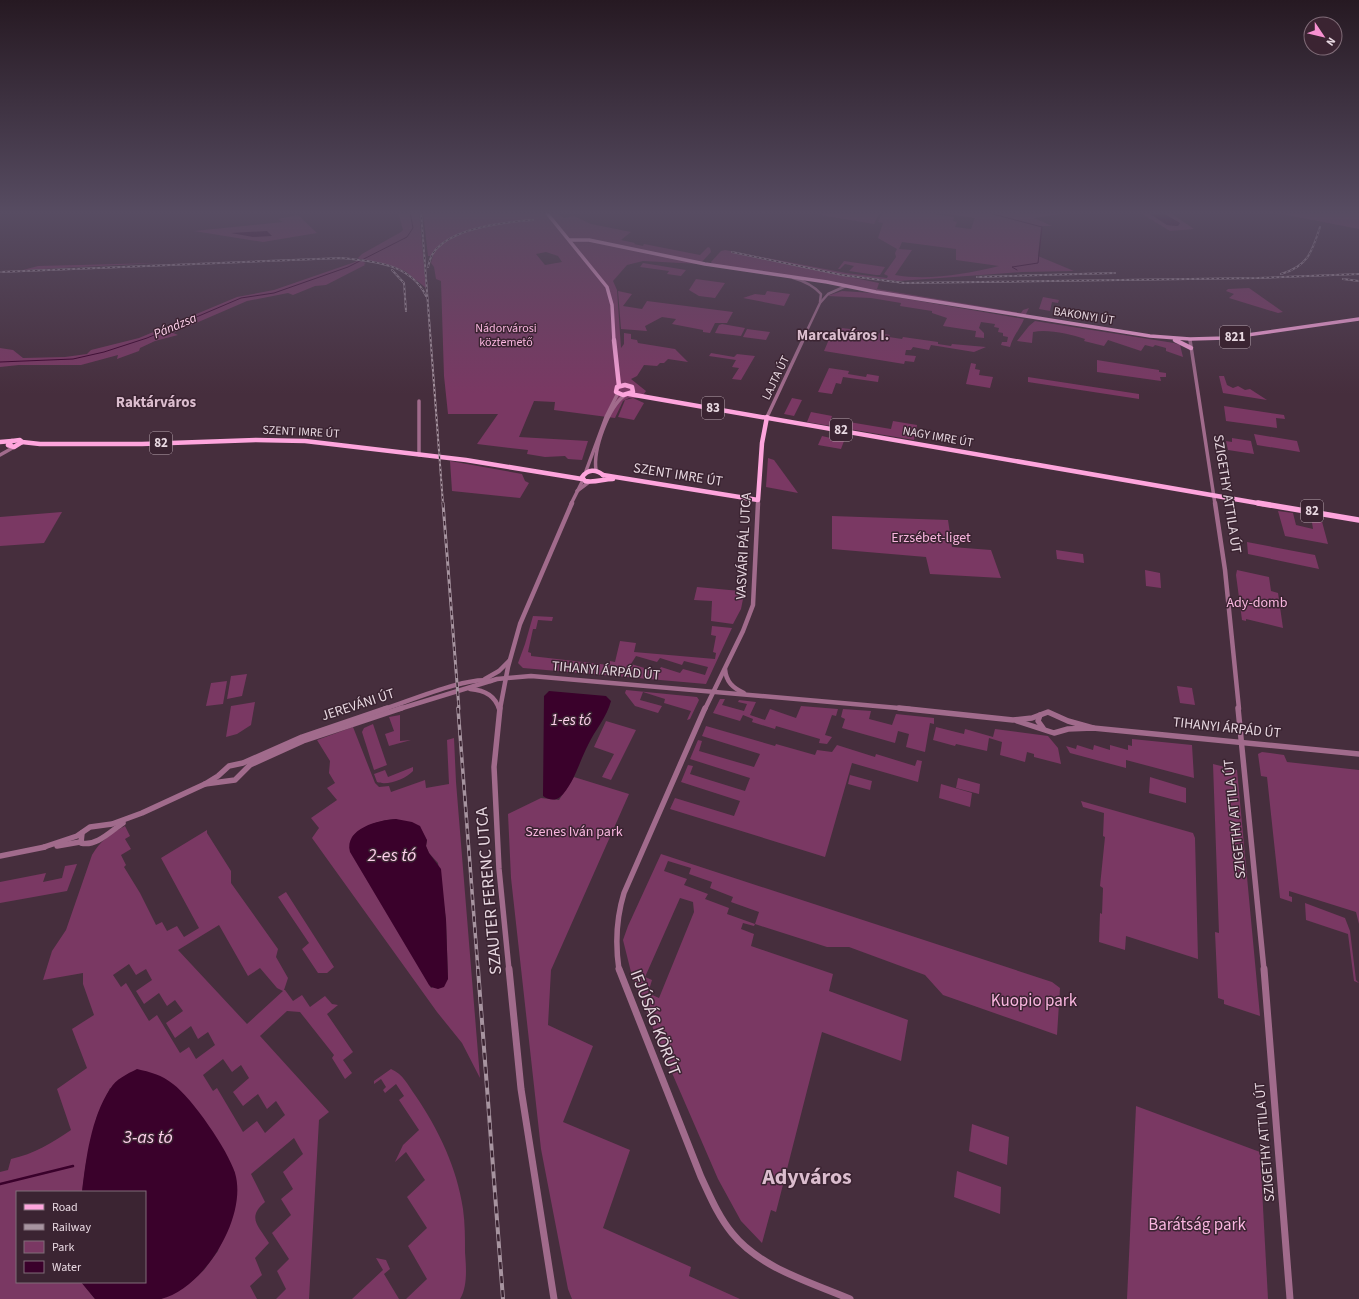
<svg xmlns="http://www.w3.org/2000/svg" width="1359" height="1299" viewBox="0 0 1359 1299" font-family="'Source Sans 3',sans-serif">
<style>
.green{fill:#7a3863;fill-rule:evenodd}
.water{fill:#3a012b}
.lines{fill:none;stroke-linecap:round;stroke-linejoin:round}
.stream-far1{stroke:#3a012b;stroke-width:1}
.stream{stroke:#3a012b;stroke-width:2.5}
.minor-far4{stroke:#a16b8c;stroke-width:2.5}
.minor-far3{stroke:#a16b8c;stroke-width:3.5}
.minor-far2{stroke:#a16b8c;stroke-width:4.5}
.minor-far1{stroke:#a16b8c;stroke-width:5.5}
.minor{stroke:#a16b8c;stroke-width:7}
.major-far2{stroke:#fea5dd;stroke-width:3.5}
.major-far1{stroke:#fea5dd;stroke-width:4.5}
.major{stroke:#fea5dd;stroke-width:5.5}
.rail-far3-casing{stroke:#a794a0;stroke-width:2}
.rail-far2-casing{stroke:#a794a0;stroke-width:3}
.rail-far1-casing{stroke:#a794a0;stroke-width:3.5}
.rail-casing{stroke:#a794a0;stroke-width:4}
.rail-far3{stroke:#3b2432;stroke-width:1;stroke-dasharray:2.5;stroke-linecap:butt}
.rail-far2{stroke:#3b2432;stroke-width:1.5;stroke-dasharray:4.5;stroke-linecap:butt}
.rail-far1{stroke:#3b2432;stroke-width:2;stroke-dasharray:5.5;stroke-linecap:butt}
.rail{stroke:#3b2432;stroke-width:2.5;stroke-dasharray:7;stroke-linecap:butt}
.labels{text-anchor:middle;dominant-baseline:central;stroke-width:3;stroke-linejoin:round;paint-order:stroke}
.far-street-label{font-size:12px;fill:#e8d8e1;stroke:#3b2432}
.far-park-label{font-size:12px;fill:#f9b6df;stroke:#3b2432}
.far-water-label{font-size:13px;font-style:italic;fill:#fed0eb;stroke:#3b2432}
.shield{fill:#3b2432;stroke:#b4a2ac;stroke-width:1}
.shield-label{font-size:13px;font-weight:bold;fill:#e8d8e1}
.street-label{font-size:14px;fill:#e8d8e1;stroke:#3b2432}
.park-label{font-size:14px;fill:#f9b6df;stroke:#3b2432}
.far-district-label{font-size:15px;font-weight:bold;fill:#dbbdce;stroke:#3b2432}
.water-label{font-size:15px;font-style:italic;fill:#fed0eb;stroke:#3b2432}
.near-street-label{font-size:17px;fill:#e8d8e1;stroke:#3b2432}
.near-park-label{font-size:17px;fill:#f9b6df;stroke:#3b2432}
.near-water-label{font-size:18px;font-style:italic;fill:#fed0eb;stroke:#3b2432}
.near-district-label{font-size:22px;font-weight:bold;fill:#dbbdce;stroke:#3b2432}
</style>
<rect width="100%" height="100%" fill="#462e3d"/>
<!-- green -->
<g class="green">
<polygon points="398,212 419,212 426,288 405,271 386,264 367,260 363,262 366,263 364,264 365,265 326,285 315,286 293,295 288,293 247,301 173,333 178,335 155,341 140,348 139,351 117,359 118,355 81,365 19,365 0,367 0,348 13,350 23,358 65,357 87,354 91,350 139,338 237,297 274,290 355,262 359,259 358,258 362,254 401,232 403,230"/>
<path d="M423,212H555L564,218L574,216L591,224L631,232L621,240L635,243L634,244L643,246L644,244L700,255L708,247L710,248L711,252L700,264L643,261L627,265L613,281L617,290L621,348L624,344V333L631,334V339L637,340L638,343L675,349L688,362L668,359L664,363H660L657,366L644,365L637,376L631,379L646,391L641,398H629L623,401L615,418L554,410L555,402L534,401L519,437L588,441L582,460L568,459L565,456L545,457L527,454L528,450L477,444L498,414H448L444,376L441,281L436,279L434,267L431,263L433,256H428ZM546,252L558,256L562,262L545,265L536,254Z"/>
<polygon points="824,212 880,212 874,224 821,215"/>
<path d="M883,212H1073L1034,218L1052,226H1041L1038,256L1074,271L1022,272L899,281L840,274L728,252L879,283L877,289L1021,313L1023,310L1029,308L1025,316L712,264L711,262L721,251L725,250L846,273L887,278L888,276L884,274L896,257L895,253L897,249L878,238L883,223L878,222ZM933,212L975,218L971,229L955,227L957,222L953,221L954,217L933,214ZM902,242L956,249V260L999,266C966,274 928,281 895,275L912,250L899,249Z"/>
<path d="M1139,212H1169L1194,229L1170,231ZM1161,213L1179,223L1178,226L1167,225L1151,214Z"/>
<polygon points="1272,212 1359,212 1359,229"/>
<polygon points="298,215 317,233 263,242 194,231 283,222 278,219"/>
<polygon points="844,261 885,267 880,275 876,275 849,271 854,266 845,264 840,269 838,269"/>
<polygon points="158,263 23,270 38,266"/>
<polygon points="643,263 686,270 681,276 667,274 669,271 640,267"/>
<polygon points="696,279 725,283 715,298 699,296 689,290"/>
<polygon points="1249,288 1283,312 1278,313 1229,298 1234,294 1226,291 1228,289"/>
<polygon points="618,291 632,294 623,306 642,309 647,301 733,312 727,323 715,323 710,333 703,332 703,330 672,324 676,319 662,317 647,325 645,326 647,331 621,329"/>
<polygon points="767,291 790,294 784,306 743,298 755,294 765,295"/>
<path d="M842,291L873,293L1024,319C1020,329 1013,336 1010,347L1001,345L1002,342H1007L1008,337L1003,336V333L998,332L999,328L994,327L995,324L981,322L979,328L984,333V338L975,337L976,331L943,326L947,318L932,313V311L900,306L901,303L871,298L827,296Z"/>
<polygon points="1043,297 1059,300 1058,303 1052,302 1050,311 1039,309"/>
<path d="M1035,321L1174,343L1180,345L1183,357L1166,351V348L1155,345L1153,347L1145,345L1141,351L1108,340L1104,346L1084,341L1085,339C1070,334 1048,329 1033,332L1032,343L1017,341L1029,326Z"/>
<polygon points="722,324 745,328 741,336 715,333 719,325"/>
<polygon points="842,328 866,331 865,334 878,336 879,333 890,335 889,337 902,339 903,337 938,342 938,344 951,346 952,344 986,347 974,352 931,345 929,350 913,347 911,350 906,350 905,355 916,356 914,362 905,361 904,364 824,351 833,330 840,331"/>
<polygon points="747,329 770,332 766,340 743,337"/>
<polygon points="711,353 734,357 737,354 755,356 741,380 732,379 739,368 732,367 736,360 709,356"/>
<polygon points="1097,360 1159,370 1159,372 1166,373 1166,377 1160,377 1161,381 1097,372"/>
<polygon points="971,363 976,364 975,369 980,370 979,375 993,377 990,388 966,384"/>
<polygon points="829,368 849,371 848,374 866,377 867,374 879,376 878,382 843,377 841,384 836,383 832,394 818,392"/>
<polygon points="1219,376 1224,376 1227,385 1233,388 1238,386 1245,390 1250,389 1267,400 1223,393"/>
<polygon points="1028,377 1139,394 1139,399 1028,382"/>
<polygon points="633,398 644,403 634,420 618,417 625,400"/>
<polygon points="792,398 802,400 794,416 784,414"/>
<polygon points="1224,406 1284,415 1285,419 1276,418 1277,428 1226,421"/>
<polygon points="811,412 832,416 831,419 891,429 893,421 917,425 914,440 807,422"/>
<polygon points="1254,434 1297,441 1300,452 1257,445"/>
<polygon points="822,436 844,441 841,449 818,445"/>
<polygon points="1232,438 1251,441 1254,454 1228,450 1226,441 1232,442"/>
<polygon points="768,458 774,460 798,493 766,487"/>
<polygon points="450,461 522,474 525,481 529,483 520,498 452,491"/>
<polygon points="1278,511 1293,513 1296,525 1313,529 1311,516 1321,518 1328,544 1285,536"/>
<polygon points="62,512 44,543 0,546 0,517"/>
<polygon points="832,516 948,520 952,547 991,550 1001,578 930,574 926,557 832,549"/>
<polygon points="1247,542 1315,555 1319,569 1248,554"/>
<polygon points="1056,550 1083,554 1084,563 1057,559"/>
<polygon points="1145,570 1160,573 1161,588 1146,586"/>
<polygon points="1237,570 1269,577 1271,591 1278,593 1283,628 1246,619 1246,621 1242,620 1236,575"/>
<polygon points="697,587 740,591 744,594 741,609 733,624 711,621 712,601 694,600"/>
<path d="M533,616L553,617L552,621L538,620L536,629H533L528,652L531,653V656L609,665L610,661L615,662L620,641L636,643L634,652L715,659L716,653L713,652L716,636L711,635L712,626L732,628L706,684L523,668L518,663L525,644ZM636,656L657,662L660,658L682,665L684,661L708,667L705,675L683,669L680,673L661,667L658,672L631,664Z"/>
<polygon points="247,674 242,696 227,699 231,676"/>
<polygon points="227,681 223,704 206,706 211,683"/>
<polygon points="1177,686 1192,688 1195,705 1180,703"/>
<polygon points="626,690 697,697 699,700 690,719 687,720 691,711 664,703 665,699 643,692 640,700 662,706 658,713 635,706 625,693"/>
<polygon points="720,699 725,699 722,705 744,711 747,704 738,702 739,700 756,702 750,715 765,720 770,709 796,718 801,706 838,709 836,716 832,715 825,735 832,737 827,744 819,743 820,739 776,726 775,729 752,722 753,719 743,715 740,721 713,713"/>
<polygon points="255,702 251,725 237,734 226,737 231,706"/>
<polygon points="843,709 871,711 869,719 892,725 896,714 934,718 934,724 930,723 925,752 906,747 909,734 898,731 895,743 842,728 845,719 841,717"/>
<polygon points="400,715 400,741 411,740 389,746 385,734 394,731 389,717"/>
<polygon points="606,721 636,730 611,780 602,777 614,754 594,747"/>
<polygon points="373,724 387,765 374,770 362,732 364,728"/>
<polygon points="706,726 775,746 776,744 815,755 817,750 832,752 837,745 875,757 876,754 915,766 917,760 922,761 918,782 852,763 825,857 670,809 675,798 734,816 740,801 681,782 688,765 693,766 690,774 745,791 750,778 690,759 698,740 702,741 699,751 754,767 760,754 702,736"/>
<path d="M353,727L375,783L379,787L389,786L391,792L425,780L426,788L449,784L447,740L454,738L456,782L480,1078L462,1043L437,1012L312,838L319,828L311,818L337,800L327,788L335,783L329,773L330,761L317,740ZM396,819L427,840L426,846L429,853L438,863L446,920L448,979L431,988L353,836C365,825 380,820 396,819Z"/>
<polygon points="936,727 964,734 965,729 993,737 995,729 1048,736 1058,748 1061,764 1034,757 1034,754 1027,752 1025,762 1000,755 1002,742 989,738 987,751 956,744 955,746 933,740"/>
<polygon points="1132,739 1192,745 1194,778 1126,760 1126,768 1070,753 1066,746 1076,749 1077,745 1093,750 1094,745 1110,750 1110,745 1128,750 1128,745 1132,746"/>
<polygon points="1262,752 1284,755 1287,762 1359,770 1359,924 1356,912 1289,891 1289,896 1292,897 1292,902 1280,898 1267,777 1261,776 1258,754"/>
<polygon points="1213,764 1237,770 1260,1016 1224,1004 1224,1000 1218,998 1215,932 1219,933"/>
<path d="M413,767V771C406,779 387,786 377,782L374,774L385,770L388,777Z"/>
<polygon points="850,775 872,781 870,790 848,784"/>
<polygon points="574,777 629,794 551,970 548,1025 593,1046 563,1122 630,1150 603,1228 691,1267 689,1276 740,1299 572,1299 568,1289 541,1149 511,878 508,814 541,798 559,800"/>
<polygon points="1150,777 1186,788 1186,803 1149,793"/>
<polygon points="958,778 980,784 979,794 956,788"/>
<polygon points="941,784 972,793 970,807 939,798"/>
<polygon points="1081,801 1193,833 1195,838 1198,959 1126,936 1125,950 1099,942 1100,913 1102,914 1103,888 1100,886 1105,837 1103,836 1104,813 1083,807"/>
<path d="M125,826L130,836L125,839L131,849L121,855L126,865L124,867L140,893L156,925L162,922L167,931L177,926L184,937L199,928L161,858L207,830V833L231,871V883L278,949L276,957L288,978L284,990H285L293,1001L302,995L310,1007L325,996L332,1004L338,1005L327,1014L353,1052L343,1060L352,1073L345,1079L332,1058L334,1055L300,1012L287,1011L260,1036L329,1112L319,1120L309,1299H276L286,1289L277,1271L289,1259L272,1233L291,1215L281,1199L293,1189L283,1172L303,1154L294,1138L251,1174L265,1202C246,1218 259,1226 269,1243L255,1258L262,1275L250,1286L257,1299H161L188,1284L204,1270L218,1251L235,1173L221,1146L110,1088L97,1116L86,1163L82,1192H17V1282H81L95,1299H0V1172L8,1170L11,1159C34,1154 52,1143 71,1130L57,1089L87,1068L72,1029L94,1015L83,984V973L43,980L52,951L66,930L92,855C100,841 111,833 125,826ZM219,925L248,976L260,968L277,988L283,991L247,1024L178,950ZM129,964L136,975L146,969L152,980L136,991L144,1004L159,993L167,1006L175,1000L183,1011L166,1023L175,1038L191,1026L198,1039L208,1032L215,1045L196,1059L189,1047L180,1053L157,1015L149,1021L126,983L121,987L113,975ZM223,1059L232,1072L241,1065L249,1078L233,1092L243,1106L258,1094L267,1109L276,1101L285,1115L265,1133L257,1121L243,1132L217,1088L213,1091L203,1075Z"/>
<path d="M661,854L1052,982L1060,988L1057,1035L943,995L925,975L849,947H827L755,924L754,926L743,923L741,929L754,934L751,946L833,974L829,991L908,1020L901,1061L822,1032L776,1212L771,1210L762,1243L741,1221L718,1179L656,1036L631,972L623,940L628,926ZM668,861L691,868L689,874L712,882L710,888L733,897L731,902L759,912L755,924L727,914L729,908L705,899L708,894L684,885L687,879L664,871ZM680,898L693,902L694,912L659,998L648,993L652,980L645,977Z"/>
<polygon points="77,864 67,891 0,903 0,882 46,873 43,882 62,878 65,866"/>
<polygon points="286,892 334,967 327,973 318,973 302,949 309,943 278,897"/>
<polygon points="1305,903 1345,918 1350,931 1356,980 1359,983 1354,981 1348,934 1306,920"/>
<path d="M391,1069C403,1074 408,1085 415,1095C439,1130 457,1168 463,1209C465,1223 465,1238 465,1252C466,1266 468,1286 460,1299H406L427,1279L408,1246L427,1228L407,1197L425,1180L406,1152L395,1162L403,1145L419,1130L399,1100L404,1096L396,1084L385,1093L383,1090L386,1087L381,1079L374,1084V1081Z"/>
<polygon points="1136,1106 1260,1152 1268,1299 1127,1299"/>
<polygon points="972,1124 1009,1137 1007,1165 969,1151"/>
<polygon points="957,1171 1001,1187 1000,1214 954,1197"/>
<polygon points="376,1258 386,1260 390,1269 384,1274 399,1299 352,1299 383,1270"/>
</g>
<!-- water -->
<g class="water">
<polygon points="1163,213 1180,223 1178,226 1167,225 1150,214"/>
<polygon points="267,231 272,236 253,237 231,233"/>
<path d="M549,691L606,696L611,701C607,717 595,730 588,745C580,760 573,786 560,797C555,801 548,800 543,796L544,696Z"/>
<path d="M396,819L412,822L420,826L427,840L426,846L429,853L441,869L446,920L448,979L444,987L438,989L431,987L429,985L350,852C344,828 379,820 396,819Z"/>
<path d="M137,1069C150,1072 162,1075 173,1084C192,1098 228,1150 235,1173C248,1216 205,1288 161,1299C156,1299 149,1299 143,1299C127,1299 111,1299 95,1299L81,1282H145V1192H82C86,1158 91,1118 110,1089C116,1079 127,1074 137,1069Z"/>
</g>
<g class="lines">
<!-- stream-far1 -->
<g class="stream-far1">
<polyline points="985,212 1042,227 1038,263 1012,267 1017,270"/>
<polyline points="0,362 73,359 104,352 147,338 241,298 274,293 348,267 407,237 413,228 410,212"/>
</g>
<!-- stream -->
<polyline class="stream" points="0,1184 73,1166"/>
<!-- minor-far4 -->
<g class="minor-far4">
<path d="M793,278C804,281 813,285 821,294L820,302"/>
<polyline points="1190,339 1190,341"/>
<polyline points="802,341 820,303 828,294 846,286"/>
</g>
<!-- minor-far3 -->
<g class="minor-far3">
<polyline points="1190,340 1215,504"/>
<polyline points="419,401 419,455"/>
<polyline points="767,417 803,340"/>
<polyline points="0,455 16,446"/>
<path d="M596,470C593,450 608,407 625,395"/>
<polyline points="586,471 606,417 618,393"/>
<polyline points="577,491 589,482"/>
<polyline points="571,504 583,480"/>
<polyline points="758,504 758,500"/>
</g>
<!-- minor-far2 -->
<g class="minor-far2">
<polyline points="1215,503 1225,570 1239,709"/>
<path d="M725,669C726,682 733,688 744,693"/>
<polyline points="485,679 499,671 509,661"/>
<path d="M470,689C484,690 495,695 499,709"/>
<path d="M384,709C407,702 470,675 491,681"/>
<polyline points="399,709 497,679 531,676 910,709"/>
<polyline points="500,709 508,667 520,624 572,503"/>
<polyline points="705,709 743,631 753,605 758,503"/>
</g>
<!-- minor-far1 -->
<g class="minor-far1">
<polyline points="500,708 494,767 499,869 509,970"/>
<polyline points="899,708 1013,720 1032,718 1048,712 1068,721 1093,728"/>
<polyline points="1238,708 1264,970"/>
<polyline points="1040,715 1038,721 1043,728"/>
<polyline points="1017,721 1054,733 1068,729 1093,728 1359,754"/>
<polyline points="205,784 235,780 250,765 303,741 402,708"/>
<path d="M82,833L81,843C96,847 111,831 123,823"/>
<polyline points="57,846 80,842"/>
<polyline points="44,847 77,836 90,827 112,824 142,813 205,784 218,776 229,766 243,763 302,737 387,708"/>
<polyline points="0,856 45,847"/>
<path d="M619,970C615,943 616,919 624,893L705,708"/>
</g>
<!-- minor -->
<g class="minor">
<polyline points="509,969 521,1089 554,1299"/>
<path d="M619,969L701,1177C710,1196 718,1216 732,1233C760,1268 810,1282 850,1299"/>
<polyline points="1264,969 1290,1299"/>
</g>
<!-- major-far2 -->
<g class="major-far2">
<polyline points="546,212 607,287 612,305 614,341"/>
<polyline points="570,240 589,240 705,264 827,282 876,292 1150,336 1190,339 1226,338 1359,319"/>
<polyline points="1175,340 1177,341"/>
</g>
<!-- major-far1 -->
<g class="major-far1">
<polyline points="614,340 619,386"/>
<polyline points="1175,340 1191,348"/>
<polygon points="625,385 632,387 633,392 623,395 616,392 617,387"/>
<polyline points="629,394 1263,504"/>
<polyline points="0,442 12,441"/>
<polyline points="22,442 40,444 142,444 256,440 305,441 466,460 582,479"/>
<polyline points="8,445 12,441 20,440 22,442"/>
<polyline points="8,445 14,447 22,442"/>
<polyline points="603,475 758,500 762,443 767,417"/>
<path d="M603,475C596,469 588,469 582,477L585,481C595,483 603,479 613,479"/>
</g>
<!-- major -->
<polyline class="major" points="1258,503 1359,520"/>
<!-- rail-far3 casing -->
<g class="rail-far3-casing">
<g id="rail-far3">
<polyline points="421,212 443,504"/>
<polyline points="732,252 842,275 904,283 1258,278 1359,274"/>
<path d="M428,267C429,263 430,259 432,255C447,228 505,222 533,220"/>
<polyline points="392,270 404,283 406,311"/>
<path d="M0,272L342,258C374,261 411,264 426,296"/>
<path d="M1281,274C1308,266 1312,252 1320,227"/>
<polyline points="977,277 1115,273"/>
<polyline points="1343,279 1359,281"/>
</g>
</g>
<!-- rail-far2 casing -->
<g class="rail-far2-casing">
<polyline id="rail-far2" points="443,503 459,709"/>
</g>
<!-- rail-far1 casing -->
<g class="rail-far1-casing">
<polyline id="rail-far1" points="458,708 478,970"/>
</g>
<!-- rail casing -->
<g class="rail-casing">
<polyline id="rail" points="478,969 503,1299"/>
</g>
<!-- rail-far3 -->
<use href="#rail-far3" class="rail-far3"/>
<!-- rail-far2 -->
<use href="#rail-far2" class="rail-far2"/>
<!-- rail-far1 -->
<use href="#rail-far1" class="rail-far1"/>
<!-- rail -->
<use href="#rail" class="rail"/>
</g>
<!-- sky -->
<linearGradient id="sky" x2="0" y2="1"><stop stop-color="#261922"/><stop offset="0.54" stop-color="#574c62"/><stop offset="1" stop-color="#574c62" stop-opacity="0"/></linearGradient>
<rect width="1359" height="394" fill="url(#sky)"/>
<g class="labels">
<!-- far-street labels -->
<g class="far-street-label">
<text transform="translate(1084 316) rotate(9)">BAKONYI ÚT</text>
<text transform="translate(776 378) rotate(-64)">LAJTA ÚT</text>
<text transform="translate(301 432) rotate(3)">SZENT IMRE ÚT</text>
<text transform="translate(938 437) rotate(10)">NAGY IMRE ÚT</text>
</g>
<!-- far-park labels -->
<g class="far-park-label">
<text x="506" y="328">Nádorvárosi<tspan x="506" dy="14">köztemető</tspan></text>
</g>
<!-- far-water labels -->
<g class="far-water-label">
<text transform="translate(175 326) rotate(-23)">Pándzsa</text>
</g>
<!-- shield labels -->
<g class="shield">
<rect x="1220" y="326" width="30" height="22" rx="3"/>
<rect x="702" y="397" width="22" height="22" rx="3"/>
<rect x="830" y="419" width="22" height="22" rx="3"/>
<rect x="150" y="432" width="22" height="22" rx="3"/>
<rect x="1301" y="500" width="22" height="22" rx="3"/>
</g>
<g class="shield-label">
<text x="1235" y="337">821</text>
<text x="713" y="408">83</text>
<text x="841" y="430">82</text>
<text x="161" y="443">82</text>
<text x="1312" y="511">82</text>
</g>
<!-- street labels -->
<g class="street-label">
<text transform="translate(678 475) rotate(9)">SZENT IMRE ÚT</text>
<text transform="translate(1227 494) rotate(81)">SZIGETHY ATTILA ÚT</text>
<text transform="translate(744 546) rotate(-87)">VASVÁRI PÁL UTCA</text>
<text transform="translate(606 671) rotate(5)">TIHANYI ÁRPÁD ÚT</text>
<text transform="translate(358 705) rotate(-18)">JEREVÁNI ÚT</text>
<text transform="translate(1227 728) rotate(6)">TIHANYI ÁRPÁD ÚT</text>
<text transform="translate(1235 819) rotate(-96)">SZIGETHY ATTILA ÚT</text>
<text transform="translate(1265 1142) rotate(-95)">SZIGETHY ATTILA ÚT</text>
</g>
<!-- park labels -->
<g class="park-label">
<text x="931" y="538">Erzsébet-liget</text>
<text x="1257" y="603">Ady-domb</text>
<text x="574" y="832">Szenes Iván park</text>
</g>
<!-- far-district labels -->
<g class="far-district-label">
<text x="843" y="335">Marcalváros I.</text>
<text x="156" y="402">Raktárváros</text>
</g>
<!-- water labels -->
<g class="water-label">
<text x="571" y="720">1-es tó</text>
</g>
<!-- near-street labels -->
<g class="near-street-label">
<text transform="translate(489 891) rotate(-95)">SZAUTER FERENC UTCA</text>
<text transform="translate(655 1023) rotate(69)">IFJÚSÁG KÖRÚT</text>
</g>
<!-- near-park labels -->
<g class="near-park-label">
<text x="1034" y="1001">Kuopio park</text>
<text x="1197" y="1225">Barátság park</text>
</g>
<!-- near-water labels -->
<g class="near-water-label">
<text x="392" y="855">2-es tó</text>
<text x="148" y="1137">3-as tó</text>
</g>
<!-- near-district labels -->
<g class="near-district-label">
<text x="807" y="1177">Adyváros</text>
</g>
</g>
<!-- legend -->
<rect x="16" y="1191" width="130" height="92" fill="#3b2432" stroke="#806c78"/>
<rect x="24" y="1204" width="20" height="6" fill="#fea5dd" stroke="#806c78"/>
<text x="52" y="1211" font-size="12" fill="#e8d8e1">Road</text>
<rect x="24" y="1224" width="20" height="6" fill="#a794a0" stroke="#806c78"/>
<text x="52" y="1231" font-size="12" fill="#e8d8e1">Railway</text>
<rect x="24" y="1241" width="20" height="12" fill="#7a3863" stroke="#806c78"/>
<text x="52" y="1251" font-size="12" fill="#e8d8e1">Park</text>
<rect x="24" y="1261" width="20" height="12" fill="#3a012b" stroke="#806c78"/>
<text x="52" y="1271" font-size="12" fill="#e8d8e1">Water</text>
<!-- north arrow -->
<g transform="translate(1323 36) rotate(125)"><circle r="19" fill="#3b2432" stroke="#806c78"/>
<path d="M0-3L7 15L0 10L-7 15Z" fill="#f690d0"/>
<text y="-6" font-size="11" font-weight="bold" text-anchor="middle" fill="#e8d8e1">N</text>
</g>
</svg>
